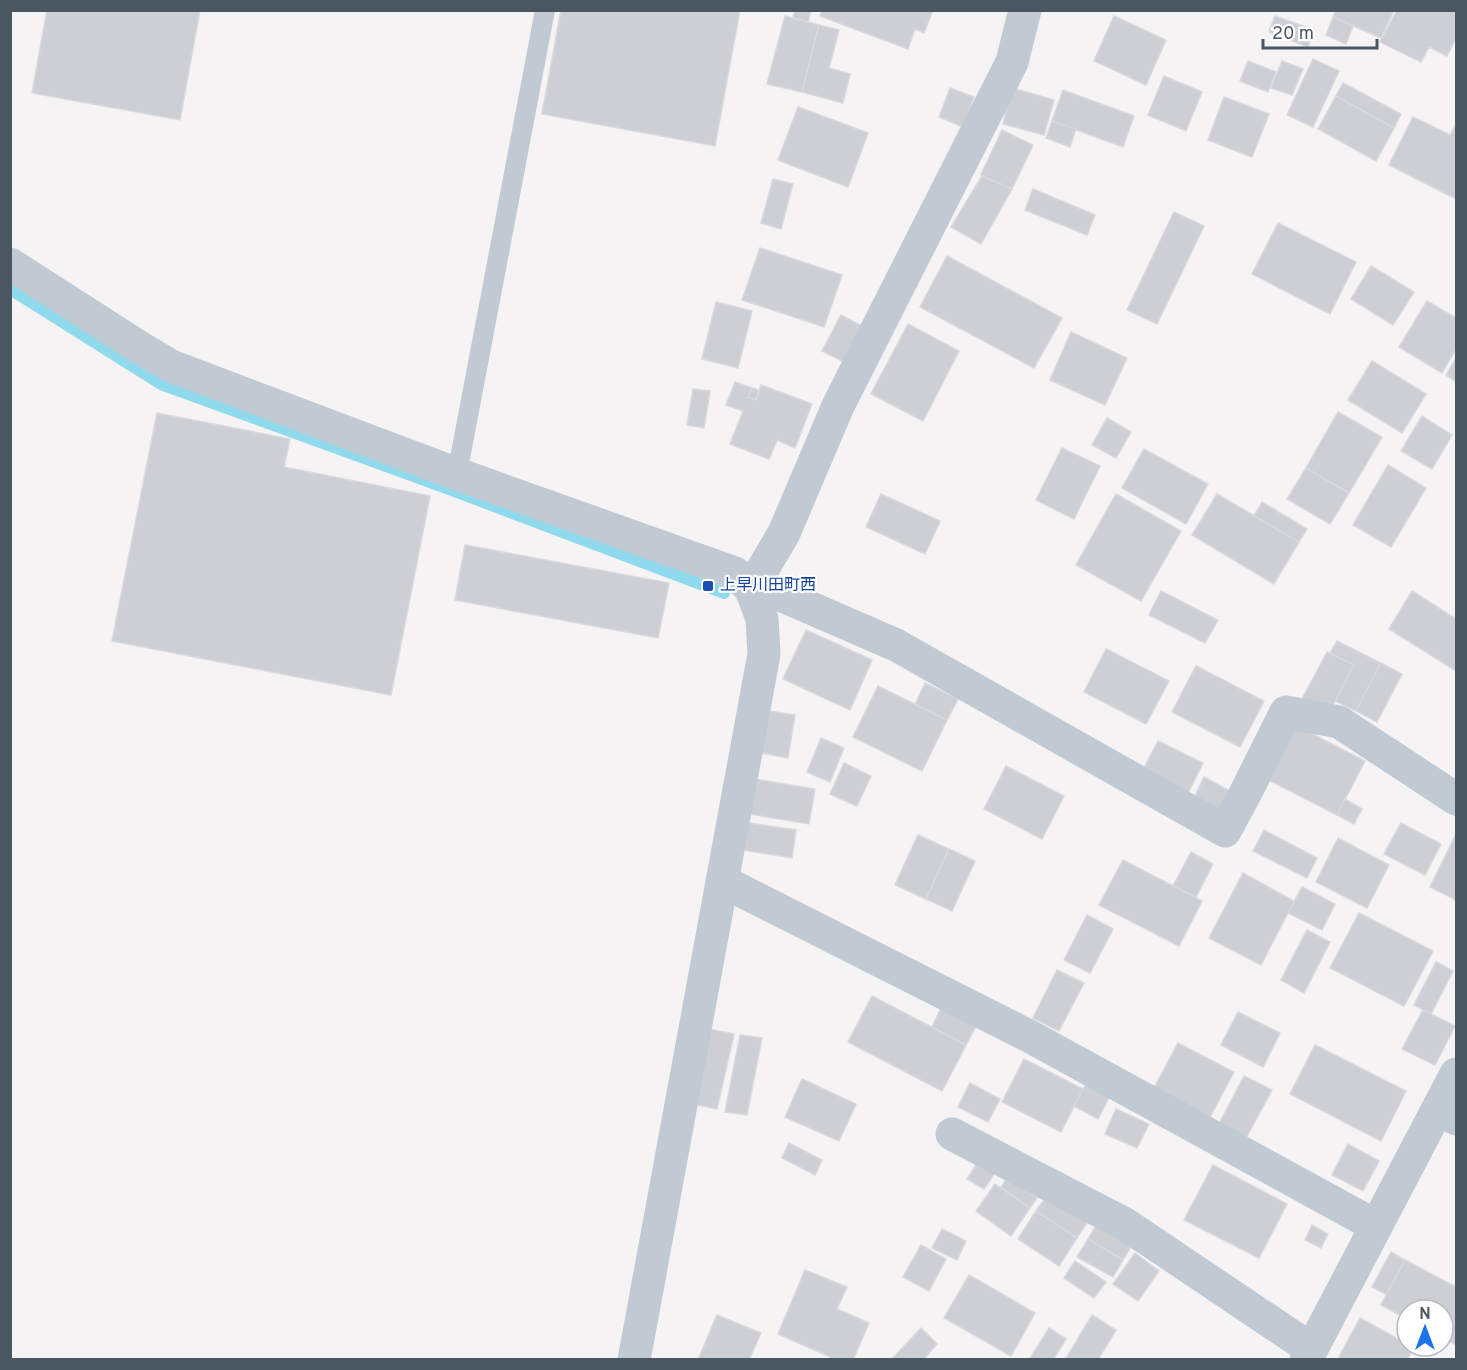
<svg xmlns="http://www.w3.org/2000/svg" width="1467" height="1370" viewBox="0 0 1467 1370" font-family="Overpass,'Noto Sans JP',sans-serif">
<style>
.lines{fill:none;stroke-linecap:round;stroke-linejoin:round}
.stream{stroke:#90daee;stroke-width:12}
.building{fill:#cdcfd5;stroke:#d7d9de;stroke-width:1.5}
.service{stroke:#c1cad2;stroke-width:20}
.minor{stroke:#c1cad2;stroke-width:33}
.tertiary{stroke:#c1cad2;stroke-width:33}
.transit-dot{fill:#1a4fb4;stroke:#fff;stroke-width:2}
.labels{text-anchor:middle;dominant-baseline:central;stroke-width:4.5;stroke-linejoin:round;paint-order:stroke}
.transit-label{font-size:16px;fill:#164399;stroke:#fff;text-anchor:start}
</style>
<rect width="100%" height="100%" fill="#f5f3f3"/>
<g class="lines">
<!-- stream -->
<polyline class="stream" points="10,289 161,384 444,487 724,593"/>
</g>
<!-- building -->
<g class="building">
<polygon points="47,10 200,10 180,120 32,93"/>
<polygon points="561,10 740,10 715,146 542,114"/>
<polygon points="795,10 811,10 808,22 793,18"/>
<polygon points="822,10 933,10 924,33 915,29 908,49 820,16"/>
<polygon points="1336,10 1394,10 1381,38 1333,17"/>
<polygon points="1397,10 1456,11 1456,38 1447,56 1429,47 1421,62 1380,42"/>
<polygon points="785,16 819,25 802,92 767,84"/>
<polygon points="1114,16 1166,40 1146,85 1094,61"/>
<polygon points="1275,16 1314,30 1308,47 1269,32"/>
<polygon points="1333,17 1353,26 1346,44 1326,35"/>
<polygon points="819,25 839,30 829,68 850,74 843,103 802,92"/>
<polygon points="1313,59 1339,71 1313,127 1287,115"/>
<polygon points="1248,61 1276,72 1268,92 1240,81"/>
<polygon points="1282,61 1303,69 1292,95 1271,88"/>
<polygon points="1164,76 1202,92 1186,131 1148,115"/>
<polygon points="1343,83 1401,114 1394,128 1336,96"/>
<polygon points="950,88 974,97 963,127 939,117"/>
<polygon points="1012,88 1054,100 1044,135 1003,124"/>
<polygon points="1063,90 1134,116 1123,147 1052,121"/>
<polygon points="1336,96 1394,128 1376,161 1318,129"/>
<polygon points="1224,97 1269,114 1252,157 1208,140"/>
<polygon points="798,107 868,133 848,187 778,160"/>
<polygon points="1413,117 1450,135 1455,126 1456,126 1456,199 1389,165"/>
<polygon points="1052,121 1076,129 1070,147 1046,138"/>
<polygon points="1002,130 1033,145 1012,189 981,175"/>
<polygon points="982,176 1012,189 981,244 951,227"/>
<polygon points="773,179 793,184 781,229 761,223"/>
<polygon points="1033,189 1095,215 1087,235 1025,210"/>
<polygon points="1174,212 1204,226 1157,324 1127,310"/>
<polygon points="1278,223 1356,262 1330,314 1252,274"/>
<polygon points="760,248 842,275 824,327 742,300"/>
<polygon points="947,256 1062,318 1034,368 920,307"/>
<polygon points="1371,266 1414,292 1393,325 1351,299"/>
<polygon points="1427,301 1456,318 1456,349 1442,373 1399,347"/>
<polygon points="716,302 752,311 738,368 702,359"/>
<polygon points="841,315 864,327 846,363 822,351"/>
<polygon points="908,324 959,351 923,421 871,394"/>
<polygon points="1071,332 1127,358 1105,405 1050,380"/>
<polygon points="1456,358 1456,382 1446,375"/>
<polygon points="1372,361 1426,394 1402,433 1348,400"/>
<polygon points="735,382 752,388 748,397 756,400 761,385 812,404 795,448 777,440 769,459 730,444 743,411 726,405"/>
<polygon points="752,388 759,390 756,400 748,397"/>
<polygon points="693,389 710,391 704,428 687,425"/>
<polygon points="1338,412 1382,437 1349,493 1306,468"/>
<polygon points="157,413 290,439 284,467 430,496 391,695 112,641"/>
<polygon points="1422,416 1452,435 1432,469 1401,451"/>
<polygon points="1107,418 1131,432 1116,458 1092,445"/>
<polygon points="1062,448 1100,466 1074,519 1036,500"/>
<polygon points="1144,449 1208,484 1186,524 1122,488"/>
<polygon points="1388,465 1426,488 1391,547 1353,525"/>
<polygon points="1306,468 1349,493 1330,524 1287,499"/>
<polygon points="881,494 940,521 925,554 866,527"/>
<polygon points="1116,494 1181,531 1141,601 1076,565"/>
<polygon points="1217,494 1299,542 1274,584 1192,535"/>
<polygon points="1262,502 1307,529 1299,542 1254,516"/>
<polygon points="465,545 669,583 658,638 455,600"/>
<polygon points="1161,591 1218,620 1205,643 1149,615"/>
<polygon points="1412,591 1456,619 1456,671 1389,629"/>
<polygon points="806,630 872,660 850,710 783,679"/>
<polygon points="1337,641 1381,663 1356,711 1335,701 1354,665 1330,653"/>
<polygon points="1106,649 1169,681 1146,724 1084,692"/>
<polygon points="1327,652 1354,665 1327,717 1300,703"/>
<polygon points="1381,663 1402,674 1377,722 1356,711"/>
<polygon points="1196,666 1264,701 1240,747 1172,712"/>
<polygon points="925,683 958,699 947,720 915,705"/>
<polygon points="878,686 947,720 922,771 853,737"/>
<polygon points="763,710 795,715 788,758 756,752"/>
<polygon points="1289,722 1365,761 1337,815 1261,776"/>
<polygon points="821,738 844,748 830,782 807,772"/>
<polygon points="1158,741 1203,763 1187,795 1142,772"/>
<polygon points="844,763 871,776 857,806 830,794"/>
<polygon points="1006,766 1064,796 1042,839 984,809"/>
<polygon points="1204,777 1230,791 1220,811 1194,798"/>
<polygon points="755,779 815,789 809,824 749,814"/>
<polygon points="1345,799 1362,809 1354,824 1337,815"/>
<polygon points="742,822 796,830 792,858 737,849"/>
<polygon points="1401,823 1441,844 1425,875 1384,854"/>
<polygon points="1264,830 1317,858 1307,878 1253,851"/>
<polygon points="1456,834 1456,900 1430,887"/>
<polygon points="918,835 949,849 926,899 895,885"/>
<polygon points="1338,838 1389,865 1367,908 1316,882"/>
<polygon points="949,849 975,861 952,911 926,899"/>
<polygon points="1191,852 1213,864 1196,897 1173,886"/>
<polygon points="1123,860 1202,901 1179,946 1099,905"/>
<polygon points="1243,873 1294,901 1261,965 1209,938"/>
<polygon points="1302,887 1335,904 1322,930 1288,913"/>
<polygon points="1359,913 1433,951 1404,1006 1330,968"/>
<polygon points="1087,915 1113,929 1090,973 1064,960"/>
<polygon points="1307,930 1330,942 1304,993 1281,980"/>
<polygon points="1436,962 1453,971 1431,1014 1414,1005"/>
<polygon points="1057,970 1084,983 1059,1031 1033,1018"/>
<polygon points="872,996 966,1045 942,1091 848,1042"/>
<polygon points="941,1008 976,1026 966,1045 932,1027"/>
<polygon points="1423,1010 1455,1026 1435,1065 1402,1049"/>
<polygon points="1238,1012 1280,1033 1263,1067 1221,1045"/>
<polygon points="709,1029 734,1034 717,1109 693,1104"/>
<polygon points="740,1035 762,1038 747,1115 725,1112"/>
<polygon points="1178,1043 1234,1072 1209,1119 1153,1090"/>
<polygon points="1315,1045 1406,1091 1381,1141 1290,1094"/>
<polygon points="1024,1059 1083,1089 1061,1132 1002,1102"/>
<polygon points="1244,1076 1272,1090 1246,1138 1219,1124"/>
<polygon points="802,1079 856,1104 839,1141 785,1117"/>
<polygon points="1088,1080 1112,1092 1098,1119 1074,1106"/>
<polygon points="970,1083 1000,1099 988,1122 958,1107"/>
<polygon points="1116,1109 1149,1124 1137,1148 1105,1134"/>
<polygon points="789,1143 822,1160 815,1175 782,1158"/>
<polygon points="1348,1144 1379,1161 1363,1191 1332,1175"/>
<polygon points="980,1159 997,1170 984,1189 967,1179"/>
<polygon points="1213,1165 1287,1204 1259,1258 1184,1220"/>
<polygon points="1007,1178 1037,1198 1030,1208 1001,1187"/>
<polygon points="995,1184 1030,1208 1011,1236 976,1211"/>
<polygon points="1049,1193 1090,1218 1077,1238 1036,1211"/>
<polygon points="1036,1211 1077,1238 1059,1266 1018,1239"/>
<polygon points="1097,1224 1132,1245 1123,1260 1088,1239"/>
<polygon points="1312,1225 1328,1234 1321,1248 1305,1240"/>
<polygon points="942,1229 966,1241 957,1260 932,1248"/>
<polygon points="1088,1239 1123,1260 1113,1277 1077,1257"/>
<polygon points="921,1245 946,1259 929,1291 903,1277"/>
<polygon points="1391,1252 1405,1260 1387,1295 1372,1287"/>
<polygon points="1135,1253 1159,1271 1138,1301 1113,1284"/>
<polygon points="1405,1260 1456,1287 1456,1345 1443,1338 1443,1310 1407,1310 1407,1319 1381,1305"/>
<polygon points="1075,1261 1106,1282 1094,1298 1064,1278"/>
<polygon points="805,1270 847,1287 837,1309 869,1323 853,1360 837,1360 778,1334"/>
<polygon points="969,1275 1035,1313 1011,1356 944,1318"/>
<polygon points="717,1315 761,1333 749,1360 698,1360"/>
<polygon points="1092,1315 1116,1330 1098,1360 1065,1360"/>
<polygon points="1360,1318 1407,1344 1407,1346 1414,1348 1407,1360 1343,1360 1339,1357"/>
<polygon points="921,1328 937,1344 923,1360 891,1360"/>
<polygon points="1049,1328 1066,1339 1053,1360 1029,1360"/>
</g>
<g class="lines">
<!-- service -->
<polyline class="service" points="457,474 545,10"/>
<!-- minor -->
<g class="minor">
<polyline points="1025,10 1012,62 838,406 784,533 751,589 783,596 896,645 1225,831 1245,794 1286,712 1339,722 1456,799"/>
<polyline points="10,264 139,347 171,366 457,474 735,573 751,589 762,619 764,654 634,1360"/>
<polyline points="722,881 1029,1036 1376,1226"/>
<polyline points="1439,1107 1456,1119"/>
<polyline points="952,1134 1125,1224 1311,1349"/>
</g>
<!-- tertiary -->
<polyline class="tertiary" points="1306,1360 1456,1074"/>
</g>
<!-- markers -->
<rect class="transit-dot" x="702" y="580" width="12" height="12" rx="3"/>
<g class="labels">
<!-- transit labels -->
<g class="transit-label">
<text x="720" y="586">上早川田町西</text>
</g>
</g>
<!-- border -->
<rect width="1467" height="1370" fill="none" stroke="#4a5661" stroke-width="24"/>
<!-- north arrow -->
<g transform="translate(1425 1328)"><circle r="28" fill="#ffffff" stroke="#b7bbc0" stroke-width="1.5"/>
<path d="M0-4.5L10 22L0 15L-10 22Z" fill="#1a73e8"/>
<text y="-9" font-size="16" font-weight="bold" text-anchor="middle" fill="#4a5661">N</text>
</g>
<!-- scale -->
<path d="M1263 39v9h114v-9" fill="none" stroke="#4a5661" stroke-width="3"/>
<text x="1272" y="39" font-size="18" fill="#4a5661" stroke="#ffffff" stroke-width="4.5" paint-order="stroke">20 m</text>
</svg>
